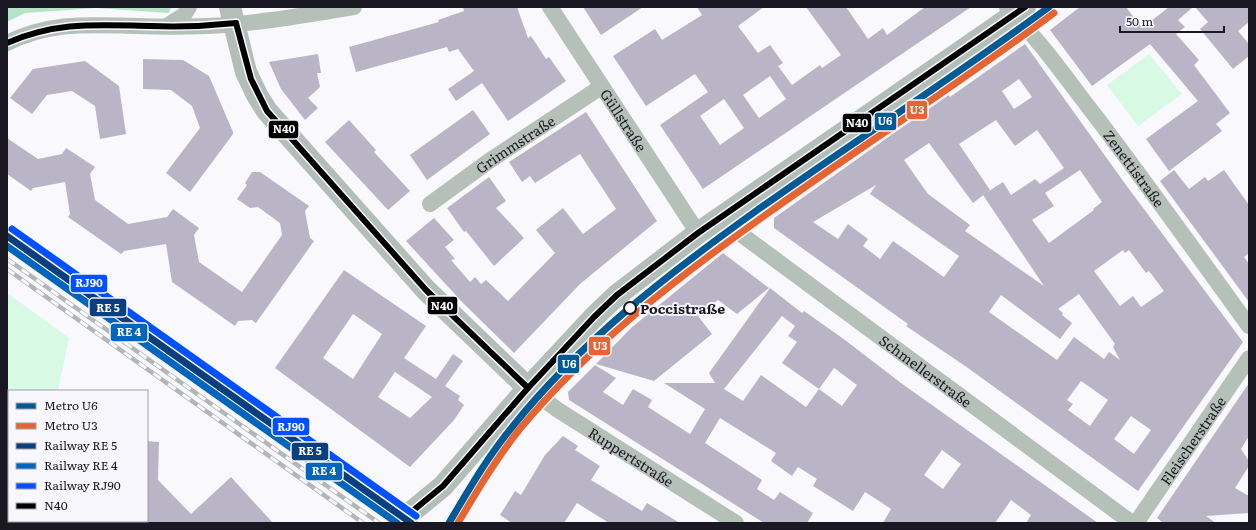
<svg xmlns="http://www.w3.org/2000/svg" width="1256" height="530" viewBox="0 0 1256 530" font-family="Literata,serif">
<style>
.green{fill:#d8fae4}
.forest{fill:#b5e3c6}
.building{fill:#b9b5c6;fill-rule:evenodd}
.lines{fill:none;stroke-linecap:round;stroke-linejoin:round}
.minor{stroke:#b5c0b9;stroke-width:16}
.secondary{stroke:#b4beb8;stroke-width:22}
.rail-casing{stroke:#b2b6b5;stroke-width:4.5}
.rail{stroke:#f8f7fd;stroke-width:3;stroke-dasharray:9;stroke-linecap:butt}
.bus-1-casing{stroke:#f8f7fd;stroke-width:9}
.bus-1{stroke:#000;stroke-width:6}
.rail-1-casing{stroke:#f8f7fd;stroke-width:10}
.rail-2-casing{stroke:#f8f7fd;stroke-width:10}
.rail-3-casing{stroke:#f8f7fd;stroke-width:10}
.rail-1{stroke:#093f7f;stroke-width:7}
.rail-2{stroke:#0065bd;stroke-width:7}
.rail-3{stroke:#0050ff;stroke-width:7}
.metro-1-casing{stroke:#f8f7fd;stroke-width:10}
.metro-2-casing{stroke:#f8f7fd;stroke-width:10}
.metro-1{stroke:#005a96;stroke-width:7}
.metro-2{stroke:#e66432;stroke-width:7}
.stop-dot{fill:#f8f7fd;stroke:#1a1822;stroke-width:2}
.labels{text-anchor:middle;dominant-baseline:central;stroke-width:4;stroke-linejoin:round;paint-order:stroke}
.street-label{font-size:14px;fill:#1a1822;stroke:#f8f7fd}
.stop-label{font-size:14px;font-weight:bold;fill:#1a1822;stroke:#f8f7fd;text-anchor:start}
.line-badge{stroke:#f8f7fd;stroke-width:1.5}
.badge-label{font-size:11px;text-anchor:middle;font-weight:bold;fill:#fff}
</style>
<rect width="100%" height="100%" fill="#f9f8fc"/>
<!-- green -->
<g class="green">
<polygon points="1149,54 1182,94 1138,126 1107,85"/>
<polygon points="7,293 69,338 58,391 9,391 9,521 31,521 30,523 7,523"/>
</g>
<!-- forest -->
<polygon class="forest" points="7,7 171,7 169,13 96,8 25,13 7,22"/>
<!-- building -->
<g class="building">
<polygon points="463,7 517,7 528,38 531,36 546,59 549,57 566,81 508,121 482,83 456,101 448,89 474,71 458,49 449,52 447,47 356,72 349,47 439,22 438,20 464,11"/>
<polygon points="583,7 643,7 601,35"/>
<path d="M697,7H764L738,26L758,53L770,45L783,63L778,66L792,85L820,65L822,68L841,55L806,7H846L868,39L883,28L887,35L925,7H971L703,189L660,125L708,92L695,74L646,106L613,56L655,29L662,40L702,15ZM770,76L786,99L759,118L743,95ZM724,99L744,128L720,145L700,116Z"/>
<polygon points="1080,7 1126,7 1142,28 1169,7 1193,7 1178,20 1185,27 1176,34 1199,60 1194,65 1230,113 1216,124 1222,131 1169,171 1146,139 1198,101 1150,44 1092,86 1050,30"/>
<polygon points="1195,7 1249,7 1249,22 1238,31 1249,44 1249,56 1233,69 1200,29 1208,22"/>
<path d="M1025,44L1126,185L1243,342L1138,491L968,368L906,326L908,324L774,228V218L894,133L949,95L950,97ZM1019,79L1032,97L1014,109L1002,91ZM996,120L1015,146L1037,130L1064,168L1040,184L1035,179L1011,195L1003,182L983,195L1044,286L965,231L970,225L928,194L904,160L929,143L973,203L990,190L959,144ZM1080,170L1102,202L1093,209L1094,210L1049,243L1032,220L1054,206L1045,193ZM876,185L870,194L959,256L944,277L893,241L880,259L863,246L868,239L848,224L838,239L813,222ZM1123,250L1125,253L1129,250L1146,273L1149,271L1164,291L1141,307L1133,296L1120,306L1094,271ZM1079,294L1115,344L1113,347L1120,360L1109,352L1104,359L1074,337L1057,360L989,312L1001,295L1060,339L1072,323L1062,315L1063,313L1058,309ZM1081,381L1108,400L1090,426L1068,410L1073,404L1067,400ZM1131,416L1151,430L1134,454L1114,439Z"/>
<polygon points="318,54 321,73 317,73 320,87 308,98 318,108 305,120 281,89 269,62"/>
<polygon points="143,59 183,60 209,76 233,132 233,134 190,192 166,173 200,128 192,106 171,90 143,89"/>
<polygon points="85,61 119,86 126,134 100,139 95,106 72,91 47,95 32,114 10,98 33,69"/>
<polygon points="473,110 490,134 427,180 410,155"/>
<polygon points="586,112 657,221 580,284 514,353 463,303 406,241 434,218 454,240 445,247 455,259 451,260 470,282 475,277 481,284 486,280 508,301 555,253 536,230 563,208 583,234 616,209 580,154 535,183 530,176 522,182 509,162"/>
<polygon points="349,120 376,150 374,152 410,191 388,210 325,142"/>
<polygon points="7,138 38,159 62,154 66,148 95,167 90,174 95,200 128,224 167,217 173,209 199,228 194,235 199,262 242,292 282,235 280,223 258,207 250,208 237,199 247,185 245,183 252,172 260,172 309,206 305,211 310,238 314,241 256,323 252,320 238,321 235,326 172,282 166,244 124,251 121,254 68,217 70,214 65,182 33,188 31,191 7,174"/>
<polygon points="1174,170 1189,189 1205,177 1208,181 1224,170 1249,205 1249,253 1244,257 1249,264 1249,302 1160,181"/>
<polygon points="489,177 506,201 496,208 524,238 494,266 466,231 464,232 447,208"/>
<polygon points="723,253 769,288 737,314 718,300 698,316 712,334 654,381 596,364 631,328"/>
<path d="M344,270L426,326L404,358L436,379L453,354L463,361L445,386L460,396L458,400L464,405L454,420L410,467L275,368ZM353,314L382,334L353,379L323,358ZM395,372L432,397L410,418L378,397Z"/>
<path d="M770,288L802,313L804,311L845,340L901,383L1098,523H1026L1031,515L1011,500L995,523H883L891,509L879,501L865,492L853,511L813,486L817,479L798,467L792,476L771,461L776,453L720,418L705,443L762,480L757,489L774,500L780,492L813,513L807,523H764L569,400L568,392L595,365L616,378L603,392L623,405L633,389L652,400L648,407L690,434L705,409L664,383H715L709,373ZM782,316L795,326L788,336L797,342L782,363L819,389L806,407L761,375L743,401L724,389ZM834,368L857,385L842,406L819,389ZM942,450L961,464L943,489L924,475Z"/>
<polygon points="1249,383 1249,436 1241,449 1249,461 1249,466 1235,488 1249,496 1249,513 1206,516 1216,523 1163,523 1157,518"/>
<polygon points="563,436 578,446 575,450 600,466 591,480 642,511 647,503 680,523 609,523 577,503 564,523 512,523 500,515 515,491 521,495 545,455"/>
<polygon points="147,441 159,442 158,480 191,514 231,477 273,523 147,523"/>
</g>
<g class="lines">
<!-- minor -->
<g class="minor">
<path id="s1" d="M550,7L698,233"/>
<path id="s2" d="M1007,8C1041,41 1068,81 1097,118C1149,187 1199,257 1249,326"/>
<polyline points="167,26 184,15 189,7"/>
<path d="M7,43C52,21 89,25 137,26C160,27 184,27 207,26C256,24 305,15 354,7"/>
<path id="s3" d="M430,204L489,161L601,87"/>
<path id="s4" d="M719,218L1132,523"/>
<path id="s5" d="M528,388L558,410L736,523"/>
<path id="s6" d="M1136,523L1249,358"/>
</g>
<!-- secondary -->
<g class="secondary">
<polyline points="230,7 246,72 257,95 267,111 426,290 528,388"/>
<polyline points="398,523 443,486 528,388 594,317 617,295 698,233 1025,7"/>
</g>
<!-- rail casing -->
<g class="rail-casing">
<g id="rail">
<polyline points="7,259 379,523"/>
<polyline points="7,269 363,523"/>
</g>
</g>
<!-- rail -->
<use href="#rail" class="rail"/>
<!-- bus-1 casing -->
<g class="bus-1-casing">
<g id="bus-1">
<polyline points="236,23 251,79 267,111 426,290 528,388"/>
<path d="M7,43C57,21 97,25 151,26C179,27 208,26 236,23"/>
<polyline points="398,523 443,486 528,388 594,317 617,295 698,233 1025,7"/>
</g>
</g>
<!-- bus-1 -->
<use href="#bus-1" class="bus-1"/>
<!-- rail-1 casing -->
<g class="rail-1-casing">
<polyline id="rail-1" points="7,236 411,523"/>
</g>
<!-- rail-2 casing -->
<g class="rail-2-casing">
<polyline id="rail-2" points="7,246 397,523"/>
</g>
<!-- rail-3 casing -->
<g class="rail-3-casing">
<polyline id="rail-3" points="12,229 416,516"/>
</g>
<!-- rail-1 -->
<use href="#rail-1" class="rail-1"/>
<!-- rail-2 -->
<use href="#rail-2" class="rail-2"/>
<!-- rail-3 -->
<use href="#rail-3" class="rail-3"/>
<!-- metro-1 casing -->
<g class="metro-1-casing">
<path id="metro-1" d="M449,523C469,489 488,456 513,426C581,341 668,274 756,211C853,142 953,78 1049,7"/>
</g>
<!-- metro-2 casing -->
<g class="metro-2-casing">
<path id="metro-2" d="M458,523C477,491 496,459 519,430C589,346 675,279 764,216C860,147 959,84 1054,13"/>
</g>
<!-- metro-1 -->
<use href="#metro-1" class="metro-1"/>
<!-- metro-2 -->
<use href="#metro-2" class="metro-2"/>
</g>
<!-- markers -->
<circle class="stop-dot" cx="630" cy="308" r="6"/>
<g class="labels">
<!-- street labels -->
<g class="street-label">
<text stroke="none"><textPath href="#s1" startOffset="135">Güllstraße</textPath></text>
<text stroke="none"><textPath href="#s3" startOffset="104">Grimmstraße</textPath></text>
<text stroke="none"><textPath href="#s2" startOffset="205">Zenettistraße</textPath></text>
<text stroke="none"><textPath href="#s4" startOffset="257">Schmellerstraße</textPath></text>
<text stroke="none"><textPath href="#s6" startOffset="100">Fleischerstraße</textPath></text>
<text stroke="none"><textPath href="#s5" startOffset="124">Ruppertstraße</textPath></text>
</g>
<!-- stop labels -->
<g class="stop-label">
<text x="640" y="308">Poccistraße</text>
</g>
</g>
<g class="line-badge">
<rect x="906" y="100" width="22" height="20" rx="4" fill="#e66432"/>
<rect x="874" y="112" width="23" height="19" rx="4" fill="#005a96"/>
<rect x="842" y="113" width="30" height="20" rx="4" fill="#000"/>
<rect x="268" y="120" width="31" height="19" rx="4" fill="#000"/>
<rect x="70" y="274" width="38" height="19" rx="4" fill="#0050ff"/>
<rect x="427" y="296" width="31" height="19" rx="4" fill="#000"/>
<rect x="89" y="298" width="38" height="19" rx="4" fill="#093f7f"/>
<rect x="110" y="323" width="38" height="19" rx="4" fill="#0065bd"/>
<rect x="588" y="336" width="23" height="20" rx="4" fill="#e66432"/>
<rect x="557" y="354" width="23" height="20" rx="4" fill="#005a96"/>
<rect x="272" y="417" width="38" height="19" rx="4" fill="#0050ff"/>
<rect x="291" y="442" width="38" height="19" rx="4" fill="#093f7f"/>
<rect x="305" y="462" width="38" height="19" rx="4" fill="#0065bd"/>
</g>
<g class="badge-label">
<text x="917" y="114">U3</text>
<text x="885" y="125">U6</text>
<text x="857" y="127">N40</text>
<text x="284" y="133">N40</text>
<text x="89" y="287">RJ90</text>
<text x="442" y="310">N40</text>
<text x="108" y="312">RE 5</text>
<text x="129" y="336">RE 4</text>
<text x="600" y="350">U3</text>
<text x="569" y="368">U6</text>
<text x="291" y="431">RJ90</text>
<text x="310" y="455">RE 5</text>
<text x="324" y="475">RE 4</text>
</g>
<!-- border -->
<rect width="1256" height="530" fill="none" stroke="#1a1822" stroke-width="16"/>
<!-- legend -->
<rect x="8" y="390" width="140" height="132" fill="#f8f7fd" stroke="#9f9ea5"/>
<rect x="16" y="403" width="20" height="6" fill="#005a96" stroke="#9f9ea5"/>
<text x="44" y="410" font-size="12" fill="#1a1822">Metro U6</text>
<rect x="16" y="423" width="20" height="6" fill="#e66432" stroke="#9f9ea5"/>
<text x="44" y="430" font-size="12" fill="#1a1822">Metro U3</text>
<rect x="16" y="443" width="20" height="6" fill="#093f7f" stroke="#9f9ea5"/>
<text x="44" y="450" font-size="12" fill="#1a1822">Railway RE 5</text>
<rect x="16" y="463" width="20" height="6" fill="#0065bd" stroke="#9f9ea5"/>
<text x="44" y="470" font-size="12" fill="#1a1822">Railway RE 4</text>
<rect x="16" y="483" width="20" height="6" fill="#0050ff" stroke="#9f9ea5"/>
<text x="44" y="490" font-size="12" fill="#1a1822">Railway RJ90</text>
<rect x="16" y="503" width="20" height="6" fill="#000000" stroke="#9f9ea5"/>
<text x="44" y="510" font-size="12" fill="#1a1822">N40</text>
<!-- scale -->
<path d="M1120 26v6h104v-6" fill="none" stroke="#1a1822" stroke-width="2"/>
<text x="1126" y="26" font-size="12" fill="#1a1822" stroke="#f8f7fd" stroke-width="3" paint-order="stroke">50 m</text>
</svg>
